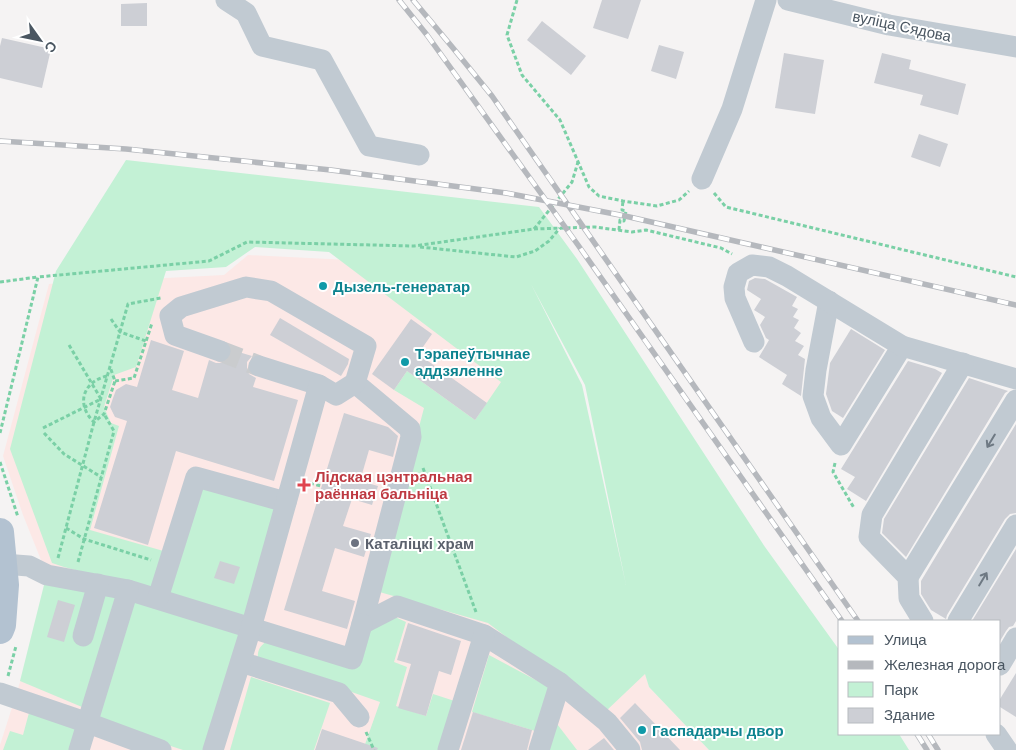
<svg xmlns="http://www.w3.org/2000/svg" width="1016" height="750" viewBox="0 0 1016 750" font-family="Arial,sans-serif">
<style>
.medical{fill:#fce8e6}
.green{fill:#c3f1d5;fill-rule:evenodd}
.building{fill:#cdcfd5}
.lines{fill:none;stroke-linecap:round;stroke-linejoin:round}
.minor-tunnel{stroke:#caccce;stroke-width:21;stroke-dasharray:21 11;stroke-linecap:butt}
.path{stroke:#7ad0a6;stroke-width:3;stroke-dasharray:4 2.5;stroke-linecap:butt}
.minor{stroke:#c1cad2;stroke-width:21}
.major{stroke:#b3c2d1;stroke-width:28}
.rail-casing{stroke:#b5b8bd;stroke-width:5.5}
.rail{stroke:#fff;stroke-width:4;stroke-dasharray:11;stroke-linecap:butt}
.oneway{stroke:#6e7983}
.culture-dot{fill:#0f9aa8;stroke:#fff;stroke-width:2}
.health-dot{fill:#e0444e;stroke:#fff;stroke-width:2}
.worship-dot{fill:#6b7280;stroke:#fff;stroke-width:2}
.labels{text-anchor:middle;dominant-baseline:central;stroke-width:4;stroke-linejoin:round;paint-order:stroke}
.street-label{font-size:15px;fill:#4a5661;stroke:#fff}
.culture-label{font-size:15px;font-weight:bold;fill:#0d838f;stroke:#fff;text-anchor:start}
.health-label{font-size:15px;font-weight:bold;fill:#be3a42;stroke:#fff;text-anchor:start}
.worship-label{font-size:15px;font-weight:bold;fill:#5b616d;stroke:#fff;text-anchor:start}
</style>
<rect width="100%" height="100%" fill="#f5f3f3"/>
<!-- medical -->
<polygon class="medical" points="248,255 510,268 570,387 649,687 709,750 0,750 0,745 9,717 49,590 47,575 23,515 3,456 49,284 224,275"/>
<!-- green -->
<g class="green">
<path d="M126,160L539,207L577,259L765,547L840,651V734H899L909,750H709L649,687L645,674L605,712L488,623L376,591L424,408L394,390L407,371L475,420L501,382L329,252L255,247L226,267L166,271L136,367L114,375L104,407L111,423L119,426L90,530L167,552L154,591L64,567L52,563L10,449L56,271ZM531,284L585,385L626,585L582,385Z"/>
<polygon points="199,482 283,504 249,624 162,596"/>
<polygon points="45,581 120,598 82,707 20,681"/>
<polygon points="133,595 247,630 208,750 183,750 91,720"/>
<path d="M393,616L406,622L394,662L407,667L396,706L426,716L433,694L470,706L458,750H363L380,702L258,659C257,650 260,646 267,641L353,661L365,630Z"/>
<polygon points="489,655 549,687 535,731 472,712"/>
<polygon points="251,677 330,703 314,750 230,750"/>
<polygon points="30,709 81,728 74,750 3,750 10,731 23,735"/>
<polygon points="554,720 577,750 545,750"/>
</g>
<!-- building -->
<g class="building">
<polygon points="602,0 641,0 628,39 593,28"/>
<polygon points="147,3 147,26 121,26 121,4"/>
<polygon points="542,21 586,56 571,75 527,40"/>
<polygon points="2,38 51,49 42,88 0,78 0,46"/>
<polygon points="659,45 684,52 676,79 651,71"/>
<polygon points="784,53 824,60 815,114 775,108"/>
<polygon points="882,53 911,60 909,69 966,84 958,115 920,105 923,95 874,83"/>
<polygon points="919,134 948,144 940,167 911,157"/>
<polygon points="755,278 765,279 797,297 792,306 798,309 793,317 799,320 794,328 801,333 795,341 804,346 798,355 805,359 801,396 782,384 787,375 759,357 769,340 766,338 760,325 765,317 754,310 761,299 747,290 749,281"/>
<polygon points="280,318 349,359 348,364 341,376 270,335"/>
<polygon points="411,319 432,334 418,354 487,403 475,420 407,371 394,390 372,374"/>
<polygon points="851,329 885,350 843,418 832,411 826,394 830,363"/>
<polygon points="151,340 184,351 172,390 198,398 209,360 216,363 223,363 228,360 232,356 232,350 252,356 247,362 247,368 249,374 256,378 253,387 298,400 274,481 176,451 148,545 94,528 127,421 115,417 110,407 113,398 116,390 126,384 137,387"/>
<polygon points="908,361 935,369 942,373 866,501 847,489 855,477 841,469"/>
<polygon points="969,378 1008,391 1005,393 906,557 882,533 884,519"/>
<polygon points="344,413 388,427 398,436 393,457 369,450 360,481 378,486 372,505 352,499 343,526 371,534 364,557 335,548 322,591 355,601 347,629 284,610"/>
<polygon points="1016,424 1016,513 1010,514 1005,519 947,615 946,619 931,610 921,594 921,581"/>
<polygon points="1016,549 1016,621 1013,626 1009,627 1006,631 1000,641 1000,621 972,621"/>
<polygon points="220,561 240,567 234,584 214,578"/>
<polygon points="58,600 75,605 64,642 47,637"/>
<polygon points="408,623 461,641 451,675 439,671 426,716 398,708 411,664 397,660"/>
<polygon points="1016,673 1016,717 1000,707 1000,699"/>
<polygon points="635,703 680,750 642,750 640,742 620,718"/>
<polygon points="473,712 532,730 527,750 461,750"/>
<polygon points="322,729 378,748 377,750 315,750"/>
<polygon points="604,738 614,750 588,750"/>
</g>
<g class="lines">
<!-- minor-tunnel -->
<polyline class="minor-tunnel" points="220,351 259,366"/>
<!-- path -->
<g class="path">
<polyline points="517,0 507,35 522,75 560,120 589,187 599,196 623,201 657,206 679,200 689,191"/>
<polyline points="714,193 726,207 1016,277"/>
<polyline points="534,229 572,182 578,162"/>
<polyline points="619,230 620,220 624,221 626,211 622,210 623,201"/>
<polyline points="420,247 516,257 535,251 549,241 560,228"/>
<polyline points="0,282 38,277"/>
<polyline points="111,319 120,332 146,341"/>
<path d="M107,376C82,382 76,405 94,422L104,414L115,381L110,367"/>
<polyline points="115,381 134,378 152,323"/>
<polyline points="43,428 101,399 69,345"/>
<polyline points="0,433 38,277 209,261 247,242 414,246 534,229 595,227 632,232 646,230 721,248 732,254"/>
<polyline points="44,433 64,454 101,477"/>
<polyline points="0,462 18,517"/>
<polyline points="835,463 833,472 854,508"/>
<polyline points="423,468 476,612"/>
<polyline points="310,483 321,486"/>
<polyline points="66,528 84,539 151,560"/>
<polyline points="58,558 94,422 128,304 161,298"/>
<polyline points="78,562 114,431 104,414"/>
<polyline points="8,676 16,646"/>
<polyline points="366,732 374,750"/>
</g>
<!-- minor -->
<g class="minor">
<polyline points="226,0 246,13 262,46 322,60 369,146 419,155"/>
<polyline points="788,0 889,25 1016,47"/>
<polyline points="702,179 732,109 766,0"/>
<polyline points="829,301 816,370 813,396 821,418 841,445 902,346"/>
<polyline points="754,342 735,298 734,287 738,273 752,265 769,267 787,276 902,346 1016,379"/>
<polyline points="259,366 319,385"/>
<polyline points="355,383 410,429 411,437 362,624 397,606 484,635 560,683 539,750"/>
<polyline points="3,564 29,566 47,575 128,590 352,659 362,624"/>
<polyline points="908,577 1016,400"/>
<polyline points="158,598 196,477 286,502"/>
<polyline points="923,621 909,598 908,577 869,537 872,515 963,363"/>
<polyline points="958,621 1016,525"/>
<polyline points="83,636 98,584"/>
<polyline points="241,662 339,693 359,717"/>
<polyline points="1000,665 1016,638"/>
<polyline points="560,683 607,722 630,750"/>
<polyline points="0,693 88,723 161,750"/>
<polyline points="996,734 1007,750"/>
<polyline points="79,750 128,590"/>
<polyline points="213,750 251,628 319,385 336,395 355,383 366,346 271,291 246,287 181,307 170,316 175,335 220,351"/>
<polyline points="448,750 484,635"/>
</g>
<!-- major -->
<polyline class="major" points="0,532 5,585 2,625 0,630"/>
<!-- rail casing -->
<g class="rail-casing">
<g id="rail">
<polyline points="399,0 427,35 578,245 842,621"/>
<polyline points="413,0 453,48 492,96 858,621"/>
<polyline points="0,141 126,149 331,170 506,193 625,216 1016,305"/>
<polyline points="917,734 927,750"/>
<polyline points="928,734 938,750"/>
</g>
</g>
<!-- rail -->
<use href="#rail" class="rail"/>
</g>
<!-- one-way arrows -->
<defs><path id="oneway-shaft" d="M-6 0H5M1.5-3L5.5 0L1.5 3" fill="none" stroke-width="1.6" stroke-linecap="round" stroke-linejoin="round" transform="scale(1.25)"/></defs>
<g class="oneway">
<use href="#oneway-shaft" transform="translate(991 441) rotate(121)"/>
<use href="#oneway-shaft" transform="translate(983 579) rotate(-59)"/>
</g>
<!-- markers -->
<g class="culture-dot">
<circle cx="323" cy="286" r="5"/>
<circle cx="405" cy="362" r="5"/>
<circle cx="642" cy="730" r="5"/>
</g>
<path class="health-dot" d="M301.5 477.5h5v5h5v5h-5v5h-5v-5h-5v-5h5z"/>
<circle class="worship-dot" cx="355" cy="543" r="5"/>
<g class="labels">
<!-- street labels -->
<g class="street-label">
<text transform="translate(902 26) rotate(12)">вуліца Сядова</text>
</g>
<!-- culture labels -->
<g class="culture-label">
<text x="333" y="286">Дызель-генератар</text>
<text x="415" y="353">Тэрапеўтычнае<tspan x="415" dy="17">аддзяленне</tspan></text>
<text x="652" y="730">Гаспадарчы двор</text>
</g>
<!-- health labels -->
<g class="health-label">
<text x="315" y="476">Лідская цэнтральная<tspan x="315" dy="17">раённая бальніца</tspan></text>
</g>
<!-- worship labels -->
<g class="worship-label">
<text x="365" y="543">Каталіцкі храм</text>
</g>
</g>
<!-- legend -->
<rect x="838" y="620" width="162" height="115" fill="#ffffff" stroke="#b7bbc0"/>
<rect x="848" y="636" width="25" height="8" fill="#b3c2d1" stroke="#b7bbc0"/>
<text x="884" y="645" font-size="15" fill="#4a5661">Улица</text>
<rect x="848" y="661" width="25" height="8" fill="#b5b8bd" stroke="#b7bbc0"/>
<text x="884" y="670" font-size="15" fill="#4a5661">Железная дорога</text>
<rect x="848" y="682" width="25" height="15" fill="#c3f1d5" stroke="#b7bbc0"/>
<text x="884" y="695" font-size="15" fill="#4a5661">Парк</text>
<rect x="848" y="708" width="25" height="15" fill="#cdcfd5" stroke="#b7bbc0"/>
<text x="884" y="720" font-size="15" fill="#4a5661">Здание</text>
<!-- north arrow -->
<g transform="translate(40 40) rotate(123)" stroke="#ffffff" stroke-width="4" paint-order="stroke">
<path d="M0-4L9 19L0 12L-9 19Z" fill="#4a5661"/>
<text y="-8" font-size="14" font-weight="bold" text-anchor="middle" fill="#4a5661">С</text>
</g>
</svg>
